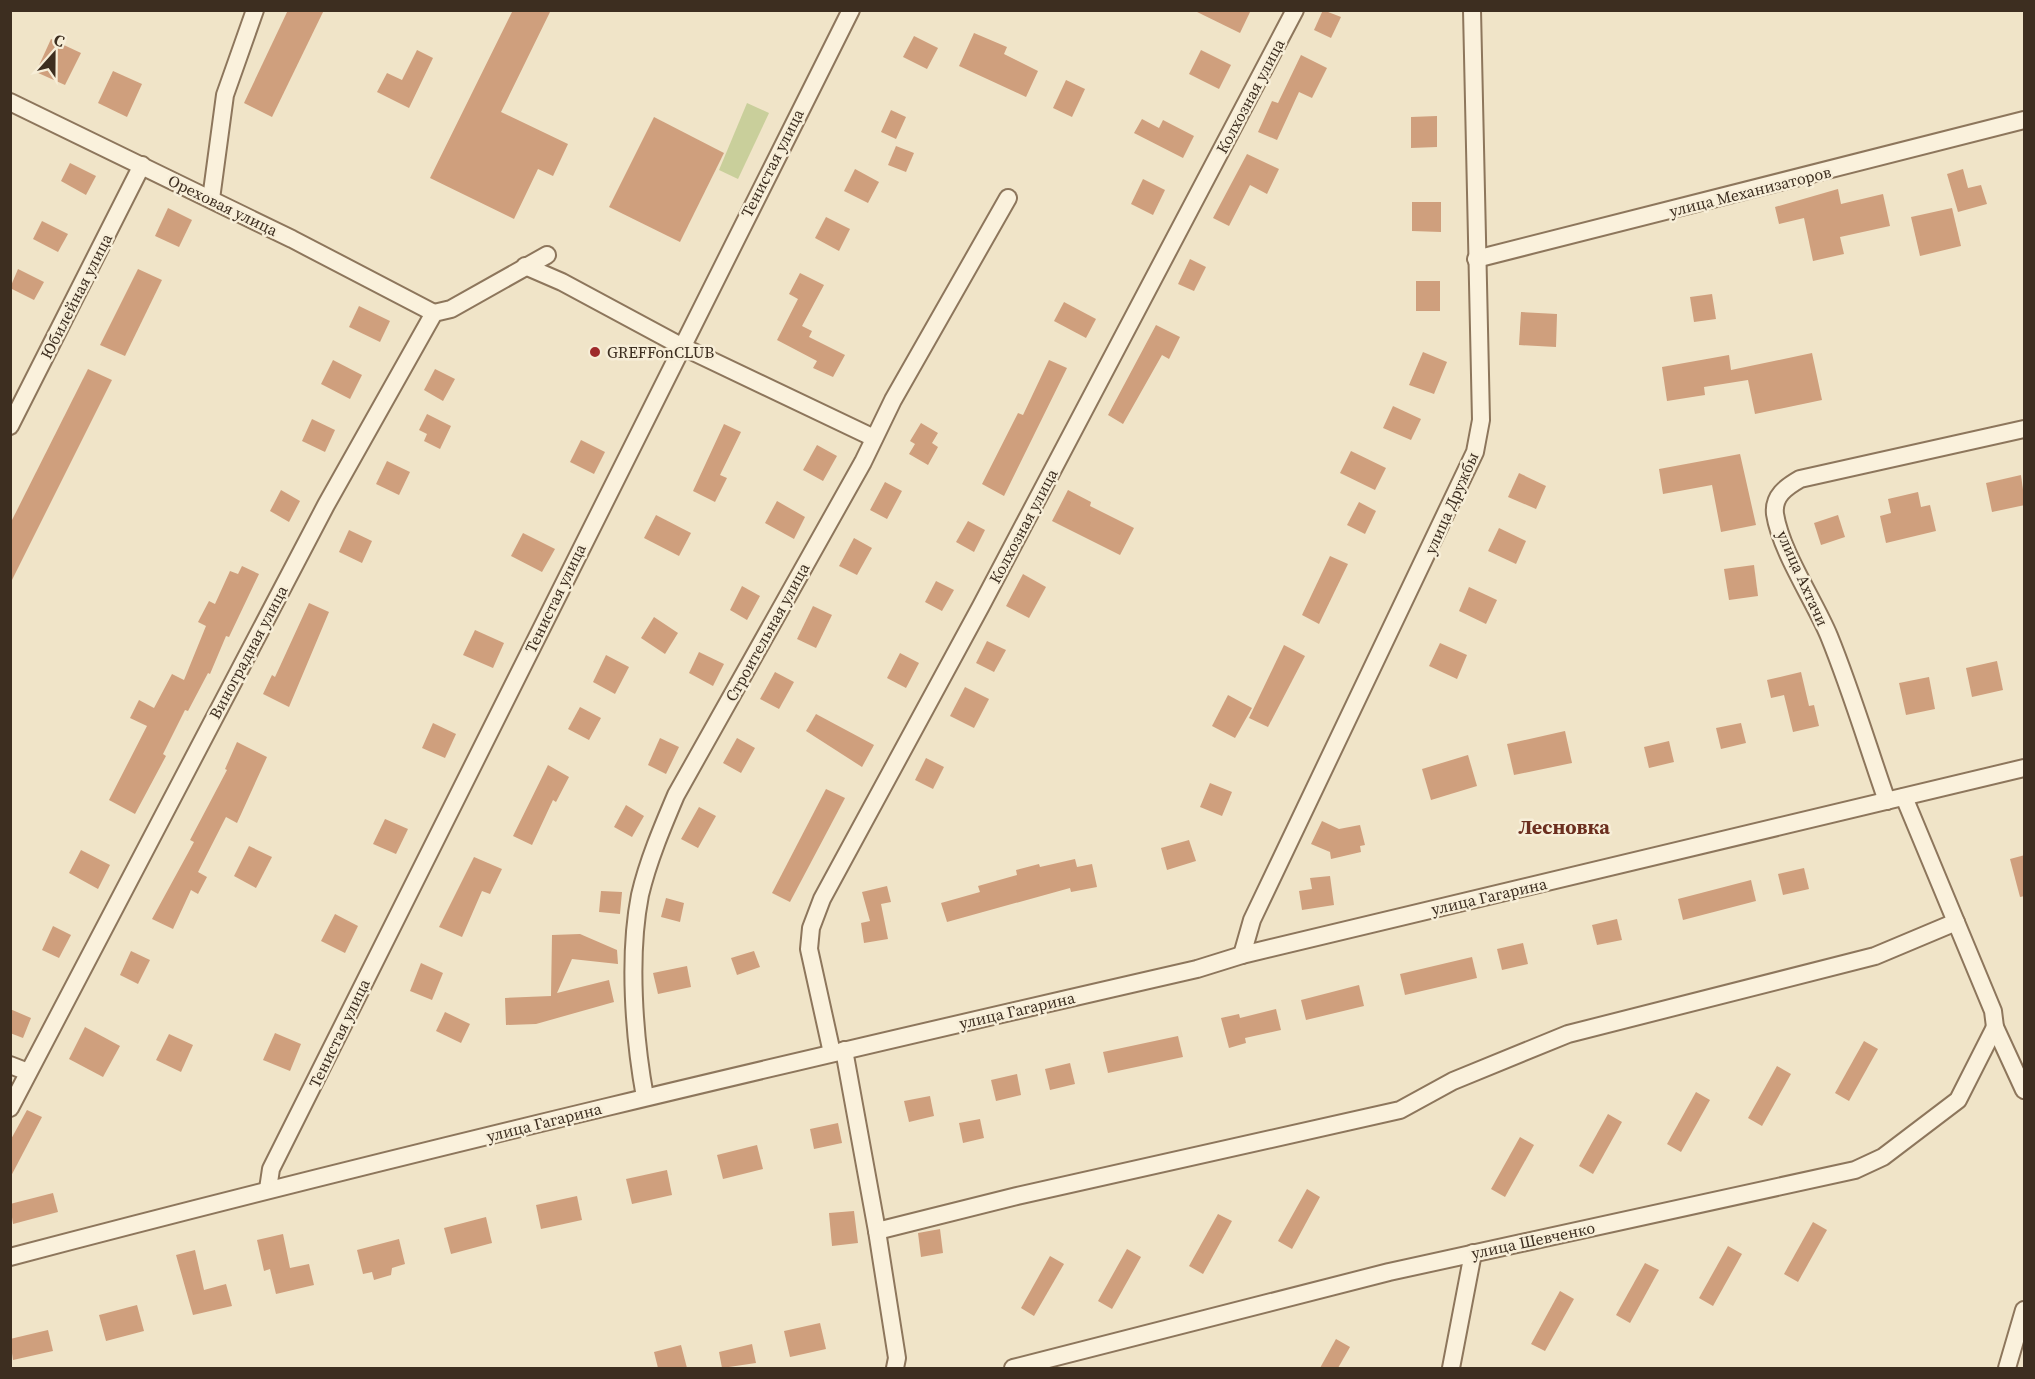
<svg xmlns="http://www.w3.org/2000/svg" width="2035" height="1379" viewBox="0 0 2035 1379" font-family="'Source Serif 4',serif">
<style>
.green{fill:#c9cf9b}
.building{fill:#cf9f7d}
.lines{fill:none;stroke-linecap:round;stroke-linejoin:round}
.minor-casing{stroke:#8d765c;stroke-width:20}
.minor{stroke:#faf1dc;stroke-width:16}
.poi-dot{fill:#9e2a2b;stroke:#f7eed8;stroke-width:2}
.labels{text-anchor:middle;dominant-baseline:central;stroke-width:5;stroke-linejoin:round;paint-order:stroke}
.street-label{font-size:16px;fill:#3d2e20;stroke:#f7eed8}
.poi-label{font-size:16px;fill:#3d2e20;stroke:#f7eed8;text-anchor:start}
.quarter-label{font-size:20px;font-weight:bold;fill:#6b2e1e;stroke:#f7eed8}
</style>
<rect width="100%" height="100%" fill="#f0e4c8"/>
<!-- green -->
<polygon class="green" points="747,103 769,113 738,179 719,170"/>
<!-- building -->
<g class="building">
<polygon points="288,10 324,10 272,117 244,103"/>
<polygon points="513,10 551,10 501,112 568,144 553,176 538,169 514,219 430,178"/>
<polygon points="1193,10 1251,10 1240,33"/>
<polygon points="1323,10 1341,17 1331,38 1314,30"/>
<polygon points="974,33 1007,47 1004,54 1038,71 1026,97 959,66"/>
<polygon points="914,36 938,48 927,69 903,57"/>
<polygon points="51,39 81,53 65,85 36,72"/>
<polygon points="417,50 433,58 409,108 377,92 387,73 402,80"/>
<polygon points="1201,50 1231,65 1219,89 1189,74"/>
<polygon points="1301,55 1327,68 1312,98 1299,92 1277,140 1258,132 1272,101 1278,103"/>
<polygon points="113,71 142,84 127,117 98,103"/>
<polygon points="1066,80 1085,89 1072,117 1053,108"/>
<polygon points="891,110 906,117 896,139 881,132"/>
<polygon points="1437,116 1437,147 1411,148 1411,117"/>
<polygon points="654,117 724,153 680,242 609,207"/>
<polygon points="1142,119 1159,128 1163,120 1194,136 1183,158 1134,133"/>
<polygon points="896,146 914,153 906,172 888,165"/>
<polygon points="1247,154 1279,169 1267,194 1250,185 1229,226 1213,218"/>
<polygon points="70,163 96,176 86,195 61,181"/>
<polygon points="855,169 879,182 868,203 844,191"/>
<polygon points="1963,169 1968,188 1981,185 1987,204 1958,212 1947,174"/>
<polygon points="1143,179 1165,190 1153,215 1131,204"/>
<polygon points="1838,189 1841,204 1883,194 1890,226 1840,237 1844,254 1813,261 1804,218 1779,224 1775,207"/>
<polygon points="1412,202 1441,202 1441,232 1412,231"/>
<polygon points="168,208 192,220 179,247 155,236"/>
<polygon points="1952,208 1961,246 1920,256 1911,217"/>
<polygon points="826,217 850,229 839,251 815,238"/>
<polygon points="42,221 68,234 58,252 33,239"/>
<polygon points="1190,259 1206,267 1194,291 1178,284"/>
<polygon points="18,269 44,282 34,300 10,288"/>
<polygon points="138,269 162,280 125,356 100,345"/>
<polygon points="800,273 824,285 802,326 812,331 809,337 845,355 833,377 813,368 817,361 777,340 798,299 789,294"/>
<rect x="1416" y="281" width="24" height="30"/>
<polygon points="1712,294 1716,319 1694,322 1690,297"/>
<polygon points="1064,302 1096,319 1086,338 1054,321"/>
<polygon points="359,306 390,321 380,342 349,327"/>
<polygon points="1521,312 1557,314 1556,347 1519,345"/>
<polygon points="1156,325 1180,337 1169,359 1162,355 1123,424 1108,415"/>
<polygon points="1423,352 1447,362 1434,394 1409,385"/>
<polygon points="1812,353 1822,400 1755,414 1748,380 1704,387 1705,395 1667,401 1662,367 1729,355 1731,370"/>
<polygon points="333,360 362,375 350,399 321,384"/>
<polygon points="1049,360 1067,368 1004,496 982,484 1018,413 1023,415"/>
<polygon points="88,369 112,380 10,584 10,524"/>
<polygon points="435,369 455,379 443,401 424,390"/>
<polygon points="1393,406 1421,419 1411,440 1383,428"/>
<polygon points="427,414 451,426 440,449 424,441 427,434 419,430"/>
<polygon points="312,419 335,430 325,452 302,441"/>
<polygon points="921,423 938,433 932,443 938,447 928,465 909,454 915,444 910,441"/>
<polygon points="724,424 741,432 720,475 727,478 715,502 693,491"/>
<polygon points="581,440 605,452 594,474 570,462"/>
<polygon points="817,445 837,456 823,481 803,470"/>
<polygon points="1351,451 1386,468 1375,490 1340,473"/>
<polygon points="1740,454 1756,525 1721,532 1712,485 1663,494 1659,469"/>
<polygon points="387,461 410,472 399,495 376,484"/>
<polygon points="1519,473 1546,486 1536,509 1508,497"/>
<polygon points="2021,475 2025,505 1992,512 1986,483"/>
<polygon points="885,482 902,491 887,519 870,510"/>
<polygon points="281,490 300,501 289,522 270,511"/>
<polygon points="1068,490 1091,502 1090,506 1134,528 1120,555 1052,521"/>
<polygon points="1918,492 1921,507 1930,505 1936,531 1886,543 1880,516 1891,513 1888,499"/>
<polygon points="777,501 805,517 794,539 765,523"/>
<polygon points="1359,502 1376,511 1365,534 1347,525"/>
<polygon points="656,515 691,533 679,556 644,538"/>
<polygon points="1838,515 1845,537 1821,545 1814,523"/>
<polygon points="968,521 985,530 974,552 956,542"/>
<polygon points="1499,528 1526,541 1516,564 1488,551"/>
<polygon points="349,530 372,541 362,563 339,552"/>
<polygon points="523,533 555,549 542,572 511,556"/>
<polygon points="854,538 872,548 857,575 839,566"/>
<polygon points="1330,556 1348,564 1319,624 1302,615"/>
<polygon points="1754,565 1758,596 1729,600 1724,569"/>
<polygon points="242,566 259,574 229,637 226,636 210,674 208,673 188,711 185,710 163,754 166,756 135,814 109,800 147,726 130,718 139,700 154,708 172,674 184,680 206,626 198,622 209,601 215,604 230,571 238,574"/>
<polygon points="1023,574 1046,587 1029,618 1006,606"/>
<polygon points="936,581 954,590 942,611 925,602"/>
<polygon points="742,586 760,596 747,620 730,610"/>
<polygon points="1469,587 1497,600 1486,624 1459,611"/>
<polygon points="309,603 329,612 289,707 263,694 272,675 275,677"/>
<polygon points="813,606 832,615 816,648 797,639"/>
<polygon points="654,617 678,633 665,654 641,638"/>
<polygon points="475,630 504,643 493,668 463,655"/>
<polygon points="987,641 1006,650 994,672 976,663"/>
<polygon points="1440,643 1467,655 1457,679 1429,666"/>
<polygon points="1284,645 1305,656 1268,727 1249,718"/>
<polygon points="699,652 724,664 713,686 689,673"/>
<polygon points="900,653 919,663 906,688 887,678"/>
<polygon points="606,655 629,667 615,694 593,682"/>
<polygon points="1997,661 2003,690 1972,697 1966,668"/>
<polygon points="775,672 794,682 779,709 760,699"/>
<polygon points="1801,672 1809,706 1814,705 1819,726 1793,732 1784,695 1771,698 1767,680"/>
<polygon points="1929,677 1935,709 1906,715 1899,683"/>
<polygon points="965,687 989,699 974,728 950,716"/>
<polygon points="1228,695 1252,708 1235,738 1212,726"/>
<polygon points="580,707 601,718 589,740 568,729"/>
<polygon points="816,714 874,745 862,767 806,731"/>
<polygon points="433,723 456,734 445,758 422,748"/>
<polygon points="1741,723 1746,743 1721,749 1716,728"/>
<polygon points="1565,731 1572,763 1514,775 1507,744"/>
<polygon points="660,738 679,747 666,774 648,765"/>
<polygon points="737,738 755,748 741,773 723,763"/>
<polygon points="1669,741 1674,762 1649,768 1644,747"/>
<polygon points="237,742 267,757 237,823 226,817 198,872 207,877 198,894 191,890 173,929 152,919 194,842 190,840 227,770 225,769"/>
<polygon points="1468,755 1477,786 1431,800 1422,769"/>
<polygon points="926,758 944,767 933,789 915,780"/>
<polygon points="548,765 569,777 556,802 553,800 532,845 513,836"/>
<polygon points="1210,783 1232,792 1222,816 1200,807"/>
<polygon points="826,789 845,798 790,902 772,893"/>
<polygon points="626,805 644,816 632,837 614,827"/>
<polygon points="699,807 716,816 698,848 681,839"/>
<polygon points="385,819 408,829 396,854 373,844"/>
<polygon points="1322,821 1339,829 1360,825 1365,845 1360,846 1361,852 1331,859 1330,852 1311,844"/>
<polygon points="1189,840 1196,861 1167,870 1161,848"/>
<polygon points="249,846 272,857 256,888 234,876"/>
<polygon points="81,850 110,865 98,889 69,873"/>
<polygon points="2025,855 2025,896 2020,897 2010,859"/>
<polygon points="474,857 502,869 490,894 482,891 462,937 439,927"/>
<polygon points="1075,859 1077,867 1092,864 1097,887 1071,892 1070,888 947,922 941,903 980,892 978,886 1017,875 1016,870 1039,864 1040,867"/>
<polygon points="1804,868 1809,889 1783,895 1778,874"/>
<polygon points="1330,876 1334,905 1302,910 1299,891 1312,889 1310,878"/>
<polygon points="1751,880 1756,901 1683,920 1678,899"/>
<polygon points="887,886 891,902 881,904 888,939 864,943 861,923 870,921 862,892"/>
<polygon points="601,891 622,892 620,914 599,912"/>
<polygon points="666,898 684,903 680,922 661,917"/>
<polygon points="335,914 358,926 345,953 321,941"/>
<polygon points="1617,919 1622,940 1597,945 1592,925"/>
<polygon points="53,926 71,935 59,958 42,950"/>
<polygon points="580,934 617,950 618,964 572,959 557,993 609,980 614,1002 536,1024 506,1025 505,998 551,996 552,935"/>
<polygon points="1523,943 1528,964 1502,970 1497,949"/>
<polygon points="131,951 150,960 138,984 120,975"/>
<polygon points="754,951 760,967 737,975 731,958"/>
<polygon points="1472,957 1477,978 1405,995 1400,974"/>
<polygon points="421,963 443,973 432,1000 410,991"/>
<polygon points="687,966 691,987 658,994 653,973"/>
<polygon points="1359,985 1364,1006 1306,1020 1301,1000"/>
<polygon points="10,1009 31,1018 23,1038 10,1033"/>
<polygon points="1276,1009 1281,1030 1245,1038 1246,1043 1229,1048 1221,1018 1239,1014 1240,1018"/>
<polygon points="445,1012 470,1024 461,1043 436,1031"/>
<polygon points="85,1027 120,1046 103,1077 69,1059"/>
<polygon points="275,1033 301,1044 290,1071 263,1060"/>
<polygon points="169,1034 193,1045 181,1072 156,1060"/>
<polygon points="1178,1036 1183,1057 1108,1073 1103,1052"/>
<polygon points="1864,1041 1878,1049 1849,1101 1835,1093"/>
<polygon points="1070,1063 1075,1084 1050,1090 1045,1069"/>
<polygon points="1777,1066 1791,1074 1762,1126 1748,1118"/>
<polygon points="1017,1074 1021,1095 996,1101 991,1080"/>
<polygon points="1696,1092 1710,1100 1681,1152 1667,1144"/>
<polygon points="930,1096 934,1116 909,1122 904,1101"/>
<polygon points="27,1110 42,1117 10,1178 10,1141"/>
<polygon points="1608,1114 1622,1122 1593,1174 1579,1166"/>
<polygon points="980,1119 984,1138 963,1143 959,1123"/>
<polygon points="838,1123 842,1143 814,1149 810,1129"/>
<polygon points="1520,1137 1534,1145 1505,1197 1491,1189"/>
<polygon points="757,1145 763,1169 723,1179 717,1155"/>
<polygon points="667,1170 672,1195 632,1204 626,1179"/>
<polygon points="1307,1189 1320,1197 1292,1249 1278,1241"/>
<polygon points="53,1193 58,1212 13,1224 10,1204"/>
<polygon points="577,1196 582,1220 541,1229 536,1205"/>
<polygon points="854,1211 858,1243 832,1246 829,1213"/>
<polygon points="1218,1214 1232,1221 1203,1274 1189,1266"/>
<polygon points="486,1217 492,1243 451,1254 444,1228"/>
<polygon points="1813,1222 1827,1230 1798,1282 1784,1274"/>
<polygon points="940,1229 943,1253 921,1257 918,1233"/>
<polygon points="283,1234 290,1268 309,1264 314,1285 276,1294 270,1269 264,1271 257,1240"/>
<polygon points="399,1239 405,1264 392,1268 391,1275 374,1280 372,1272 363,1274 357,1250"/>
<polygon points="1728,1246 1742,1254 1713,1306 1699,1298"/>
<polygon points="1127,1249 1141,1257 1112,1309 1098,1301"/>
<polygon points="195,1250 204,1290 226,1284 232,1306 193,1315 176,1255"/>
<polygon points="1050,1256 1064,1264 1034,1316 1021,1308"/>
<polygon points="1645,1263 1659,1270 1630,1323 1616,1315"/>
<polygon points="1560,1291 1574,1299 1545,1351 1531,1344"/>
<polygon points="137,1305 144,1331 106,1341 99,1315"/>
<polygon points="820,1323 826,1349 790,1357 784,1331"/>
<polygon points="48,1330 53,1351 13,1360 10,1339"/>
<polygon points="1336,1339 1350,1347 1338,1368 1320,1368"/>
<polygon points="752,1344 756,1363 722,1368 719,1352"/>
<polygon points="681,1345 687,1368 658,1368 654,1352"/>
</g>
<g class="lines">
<!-- minor casing -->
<g class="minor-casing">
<g id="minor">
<polyline points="10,102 292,239 434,313"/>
<polyline points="211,199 225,95 255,10"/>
<polyline points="1476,259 2024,120"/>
<polyline points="525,266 562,282 681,346 874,438"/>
<polyline points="10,426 142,165"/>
<polyline points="1904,797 1993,1011 1995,1027 2024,1090"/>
<path d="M1887,801C1868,747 1851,690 1829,636C1814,600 1781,552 1775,514C1773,496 1786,487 1800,479L2024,429"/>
<polyline points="1242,955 1252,920 1475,452 1481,420 1472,10"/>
<polyline points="844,1050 877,1231 897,1358 895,1368"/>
<polyline points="832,1053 809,949 811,928 822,899 981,606 1295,10"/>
<polyline points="10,1065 28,1072"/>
<path d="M645,1097C634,1037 628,956 640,895C648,861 662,828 676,795L863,462L893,400L1008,198"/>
<polyline points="10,1108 326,505 434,313 451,309 547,255"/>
<polyline points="268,1189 271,1169 851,10"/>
<polyline points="877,1231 1017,1196 1400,1110 1453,1081 1568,1034 1875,956 1956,922"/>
<path d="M10,1257C404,1153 800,1060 1197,969L1242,955L2024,768"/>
<polyline points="1013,1368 1389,1272 1855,1170 1883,1157 1958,1100 1995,1027"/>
<polyline points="1451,1368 1473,1253"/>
<polyline points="2007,1368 2024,1310"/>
</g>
</g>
<!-- minor -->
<use href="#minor" class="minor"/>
</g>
<!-- markers -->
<circle class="poi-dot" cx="595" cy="352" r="6"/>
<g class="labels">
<!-- street labels -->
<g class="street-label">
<text transform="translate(1250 96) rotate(-62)">Колхозная улица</text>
<text transform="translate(772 163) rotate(-63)">Тенистая улица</text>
<text transform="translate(1750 191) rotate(-14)">улица Механизаторов</text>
<text transform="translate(223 205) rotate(26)">Ореховая улица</text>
<text transform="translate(76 296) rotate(-63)">Юбилейная улица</text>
<text transform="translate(1451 503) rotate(-66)">улица Дружбы</text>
<text transform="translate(1023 526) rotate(-62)">Колхозная улица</text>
<text transform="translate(1803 578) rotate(66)">улица Ахтачи</text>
<text transform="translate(555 598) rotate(-64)">Тенистая улица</text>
<text transform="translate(767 632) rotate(-61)">Строительная улица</text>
<text transform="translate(248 652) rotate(-62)">Виноградная улица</text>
<text transform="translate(1489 896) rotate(-13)">улица Гагарина</text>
<text transform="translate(1017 1010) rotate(-13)">улица Гагарина</text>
<text transform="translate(339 1033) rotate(-64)">Тенистая улица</text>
<text transform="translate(544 1122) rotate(-14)">улица Гагарина</text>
<text transform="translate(1533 1240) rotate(-12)">улица Шевченко</text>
</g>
<!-- poi labels -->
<g class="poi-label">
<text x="607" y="352">GREFFonCLUB</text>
</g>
<!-- quarter labels -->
<g class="quarter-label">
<text x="1564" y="827">Лесновка</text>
</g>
</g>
<!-- border -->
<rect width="2035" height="1379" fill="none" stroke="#3d2e20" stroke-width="24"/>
<!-- north arrow -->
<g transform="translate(54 54) rotate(21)" stroke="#f7eed8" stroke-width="4.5" paint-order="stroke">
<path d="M0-4.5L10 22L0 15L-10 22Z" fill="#3d2e20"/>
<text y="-9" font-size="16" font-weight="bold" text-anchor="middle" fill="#3d2e20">С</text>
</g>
</svg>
